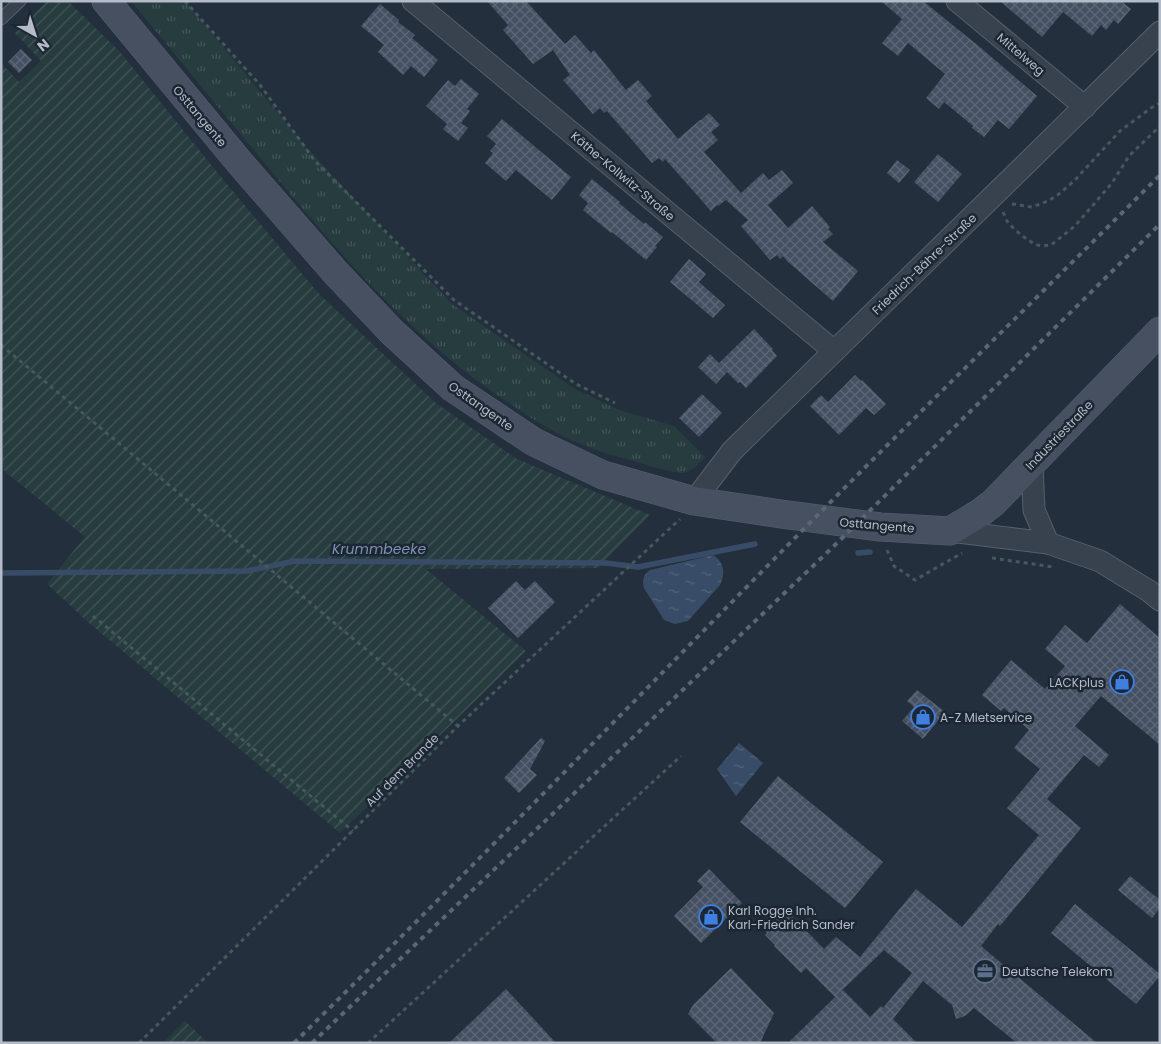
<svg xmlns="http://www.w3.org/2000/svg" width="1161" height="1044" viewBox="0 0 1161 1044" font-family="Poppins,sans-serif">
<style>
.grass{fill:url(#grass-tufts)}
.garden{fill:url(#garden-furrows)}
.water{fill:url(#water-ripples)}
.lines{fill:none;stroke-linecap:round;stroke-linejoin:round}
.stream{stroke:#394c67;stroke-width:5.5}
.building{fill:url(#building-cross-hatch);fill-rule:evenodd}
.lane-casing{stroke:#565f6c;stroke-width:13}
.street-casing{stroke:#565f6c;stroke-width:23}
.secondary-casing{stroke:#565f6c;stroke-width:29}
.path{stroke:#44595c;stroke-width:3;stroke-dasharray:4 4;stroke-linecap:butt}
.lane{stroke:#38414e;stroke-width:11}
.street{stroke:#38414e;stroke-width:21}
.secondary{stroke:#465061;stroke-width:28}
.rail{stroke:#5a6575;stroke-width:4;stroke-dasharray:5 5;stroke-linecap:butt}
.labels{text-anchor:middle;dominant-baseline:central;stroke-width:5;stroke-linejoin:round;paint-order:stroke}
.street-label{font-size:12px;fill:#b4bcc9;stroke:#1d2633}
.poi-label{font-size:12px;fill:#b4bcc9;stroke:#1d2633;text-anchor:start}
.water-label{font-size:14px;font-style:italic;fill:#7c92b1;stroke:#1d2633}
</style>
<defs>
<pattern id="grass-tufts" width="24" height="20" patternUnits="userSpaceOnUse" patternTransform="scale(1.25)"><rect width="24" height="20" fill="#263c3f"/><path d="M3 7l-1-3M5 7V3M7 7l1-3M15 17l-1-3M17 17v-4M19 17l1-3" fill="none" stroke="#435659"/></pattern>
<pattern id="garden-furrows" width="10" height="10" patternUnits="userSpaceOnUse" patternTransform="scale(1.25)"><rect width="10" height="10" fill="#263c3f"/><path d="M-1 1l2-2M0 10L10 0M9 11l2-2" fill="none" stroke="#435659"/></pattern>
<pattern id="water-ripples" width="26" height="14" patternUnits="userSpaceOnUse" patternTransform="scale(1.25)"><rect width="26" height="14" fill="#394c67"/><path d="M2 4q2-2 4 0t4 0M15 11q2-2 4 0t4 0" fill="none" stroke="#53647b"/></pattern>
<pattern id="building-cross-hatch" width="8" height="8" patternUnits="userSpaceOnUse" patternTransform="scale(1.25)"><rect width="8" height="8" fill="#455162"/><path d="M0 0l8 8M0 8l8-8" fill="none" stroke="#5d6877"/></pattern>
</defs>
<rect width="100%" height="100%" fill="#242f3e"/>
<!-- grass -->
<path class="grass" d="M131,1H185L307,148L452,304L575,389L619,410L674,426L705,457C700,463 692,471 684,473C675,474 637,462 627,459C612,455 597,451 583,445C557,435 532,419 509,403C412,339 335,249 262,160C218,107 175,54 131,1Z"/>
<!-- garden -->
<g class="garden">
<polygon points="47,1 68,1 120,52 221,177 319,294 437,404 517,459 650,515 598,568 426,569 526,651 340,833 89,623 47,584 85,537 1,468 1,63 19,82 41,61 15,33"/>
<polygon points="185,1021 208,1043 163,1043"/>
</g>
<!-- water -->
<g class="water">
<path d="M713,555C724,562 726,573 720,585L688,621L675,624L664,620L644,588C642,580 643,575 650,570Z"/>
<polygon points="739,743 763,763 736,796 717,769"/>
</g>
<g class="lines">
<!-- stream -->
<g class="stream">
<polyline points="858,553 870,552"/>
<polyline points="1,573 247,571 295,561 606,563 638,567 755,544"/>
</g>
</g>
<!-- building -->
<g class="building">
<polygon points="487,1 526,1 565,44 575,35 591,53 594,50 626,90 638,80 652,96 646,101 678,139 700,120 701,120 709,113 720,125 711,132 718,140 704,152 741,193 763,173 769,180 782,170 793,183 768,205 788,228 812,206 830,227 828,229 833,234 823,242 858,271 833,301 787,261 783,256 780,259 777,255 770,260 741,226 748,220 726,200 718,206 717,205 711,211 665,159 663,162 659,158 652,163 607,111 604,113 600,108 593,114 563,80 570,75 553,50 533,64 503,30 508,25"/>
<polygon points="881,1 923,1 981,48 1037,96 1009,129 998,120 984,137 972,128 973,126 944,102 939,109 926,98 945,74 908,43 898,56 882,43 902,19"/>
<polygon points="1000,1 1121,1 1131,9 1118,24 1114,20 1106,30 1101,25 1092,36 1063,12 1042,37"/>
<polygon points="380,4 399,20 398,22 415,35 412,38 438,60 424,77 411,66 403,75 378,52 384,45 361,26"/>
<polygon points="21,49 32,60 19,73 8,62"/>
<polygon points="461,79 479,94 467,109 470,111 461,123 468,128 458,141 443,129 447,124 426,106 448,80 455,86"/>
<polygon points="502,119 571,177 552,200 516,170 506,181 485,163 493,153 490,151 496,144 487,136"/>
<polygon points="938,154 962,174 938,202 914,182"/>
<polygon points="897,160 910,170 899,183 887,173"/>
<polygon points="592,179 620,202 619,203 644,224 645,222 663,237 655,246 657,247 646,260 612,232 611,233 583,210 588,203 579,195"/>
<polygon points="689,259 706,274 699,282 725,305 713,318 670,282"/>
<polygon points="754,329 773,349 772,350 777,356 746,388 740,382 738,383 727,372 716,384 698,367 710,354 719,363"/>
<polygon points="855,375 861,381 862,380 886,404 874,415 866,408 839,435 810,406 821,395 828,402"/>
<polygon points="702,394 722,413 699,437 679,418"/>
<polygon points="516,581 525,590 535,581 555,602 518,638 488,608"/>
<path d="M1120,604L1160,638V745L1101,696L1075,726L1109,755L1099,767L1084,755L1047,799L1081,828L1000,926L998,924L981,946L1097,1043H1017L974,1008L965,1016L956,1019L952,1005L923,981L893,1019L917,1043H788L835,997L806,968L801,973L774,946L775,945L765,935L767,933L764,930L785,909L824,949L836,937L860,957L916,889L962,927L1039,835L1007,808L1040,769L1014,748L1029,730L1004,708L1001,711L982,695L1011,660L1045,689L1065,666L1045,649L1065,625L1087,643ZM884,950L912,973L883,1008L881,1006L870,1017L843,990L836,996Z"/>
<polygon points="917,690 945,712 923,739 902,721 914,707 907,701"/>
<polygon points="541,738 545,741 530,769 537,775 519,793 504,778"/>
<polygon points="778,776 883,862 845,908 740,822"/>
<polygon points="709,869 742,903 701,943 674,916 703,887 697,881"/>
<polygon points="1130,876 1160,900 1160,908 1152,918 1118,890"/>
<polygon points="1075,904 1160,974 1160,976 1136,1004 1051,933"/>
<polygon points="731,968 774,1013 760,1043 717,1043 688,1014 693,1005"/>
<polygon points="506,989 556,1043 449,1043"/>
</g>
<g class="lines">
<!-- lane casing -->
<g class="lane-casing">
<polyline id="lane" points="1,19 20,1"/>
</g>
<!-- street casing -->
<g class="street-casing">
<g id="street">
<polyline points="413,1 834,351"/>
<polyline points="957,1 1085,107"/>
<polyline points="1032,464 1034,510 1048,543"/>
<polyline points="694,501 732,451 1032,158 1160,32"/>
<polyline points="950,531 1048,543 1100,561 1149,591 1160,600"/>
</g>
</g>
<!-- secondary casing -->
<g class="secondary-casing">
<polyline id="secondary" points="106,1 240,163 336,273 392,332 453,388 534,442 603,475 694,501 781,514 880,527 950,531 980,513 993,503 1160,331"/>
</g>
<!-- path -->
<g class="path">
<polyline points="185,1 260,85 315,161 454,300 576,384 615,403"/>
<polyline points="1012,204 1032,207 1048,201 1059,194 1074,181 1120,131 1151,108 1160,103"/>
<polyline points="1003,212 1008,223 1021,235 1034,244 1041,246 1051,245 1075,226 1112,183 1129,156 1160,126"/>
<polyline points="1,345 458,726"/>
<polyline points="887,550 894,566 915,580 962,553"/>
<polyline points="992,558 1053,567"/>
<polyline points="93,616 353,831"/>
<polyline points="139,1043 458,726 680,519"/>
<polyline points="368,1043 681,756"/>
</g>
<!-- lane -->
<use href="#lane" class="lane"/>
<!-- street -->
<use href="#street" class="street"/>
<!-- secondary -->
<use href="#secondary" class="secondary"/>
<!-- rail -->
<g class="rail">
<path d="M294,1043C463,877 627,708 793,540C914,417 1038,297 1160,175"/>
<polyline points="312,1043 835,545 1160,224"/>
</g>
</g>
<!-- icons -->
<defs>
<g id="shop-ring" transform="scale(1.25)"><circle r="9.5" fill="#1d2633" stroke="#3f7fe0" stroke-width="1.5"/><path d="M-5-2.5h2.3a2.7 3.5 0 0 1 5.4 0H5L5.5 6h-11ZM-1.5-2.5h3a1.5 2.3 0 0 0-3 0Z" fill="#3f7fe0"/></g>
<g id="office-ring" transform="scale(1.25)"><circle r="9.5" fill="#1d2633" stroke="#5c6f8a" stroke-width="1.5"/><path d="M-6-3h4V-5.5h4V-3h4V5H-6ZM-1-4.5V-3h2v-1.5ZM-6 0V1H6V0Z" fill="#5c6f8a"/></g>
</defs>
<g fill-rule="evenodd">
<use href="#shop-ring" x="1122" y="682"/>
<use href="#shop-ring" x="923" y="717"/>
<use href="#shop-ring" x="711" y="917"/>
<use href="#office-ring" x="985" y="971"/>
</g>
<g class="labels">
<!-- street labels -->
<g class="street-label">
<text transform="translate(1021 54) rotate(40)">Mittelweg</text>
<text transform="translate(200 116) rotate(50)">Osttangente</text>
<text transform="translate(623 176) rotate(40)">Käthe-Kollwitz-Straße</text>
<text transform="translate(924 264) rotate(-44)">Friedrich-Bähre-Straße</text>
<text transform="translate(481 406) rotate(35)">Osttangente</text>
<text transform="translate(1059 435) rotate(-46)">Industriestraße</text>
<text transform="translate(877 525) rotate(5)">Osttangente</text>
<text transform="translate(402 770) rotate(-45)">Auf dem Brande</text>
</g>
<!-- poi labels -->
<g class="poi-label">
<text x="1104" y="682" text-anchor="end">LACKplus</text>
<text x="940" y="717">A-Z Mietservice</text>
<text x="728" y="910">Karl Rogge Inh.<tspan x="728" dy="14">Karl-Friedrich Sander</tspan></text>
<text x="1002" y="971">Deutsche Telekom</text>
</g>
<!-- water labels -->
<g class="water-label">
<text x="379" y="549">Krummbeeke</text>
</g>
</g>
<!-- border -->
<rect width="1161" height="1044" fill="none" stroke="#b4bcc9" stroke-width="5"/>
<!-- north arrow -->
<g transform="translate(35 35) rotate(141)" stroke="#1d2633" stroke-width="4" paint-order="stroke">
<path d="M0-4L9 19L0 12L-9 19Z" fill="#b4bcc9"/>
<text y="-8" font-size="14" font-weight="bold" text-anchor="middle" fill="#b4bcc9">N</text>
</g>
</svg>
